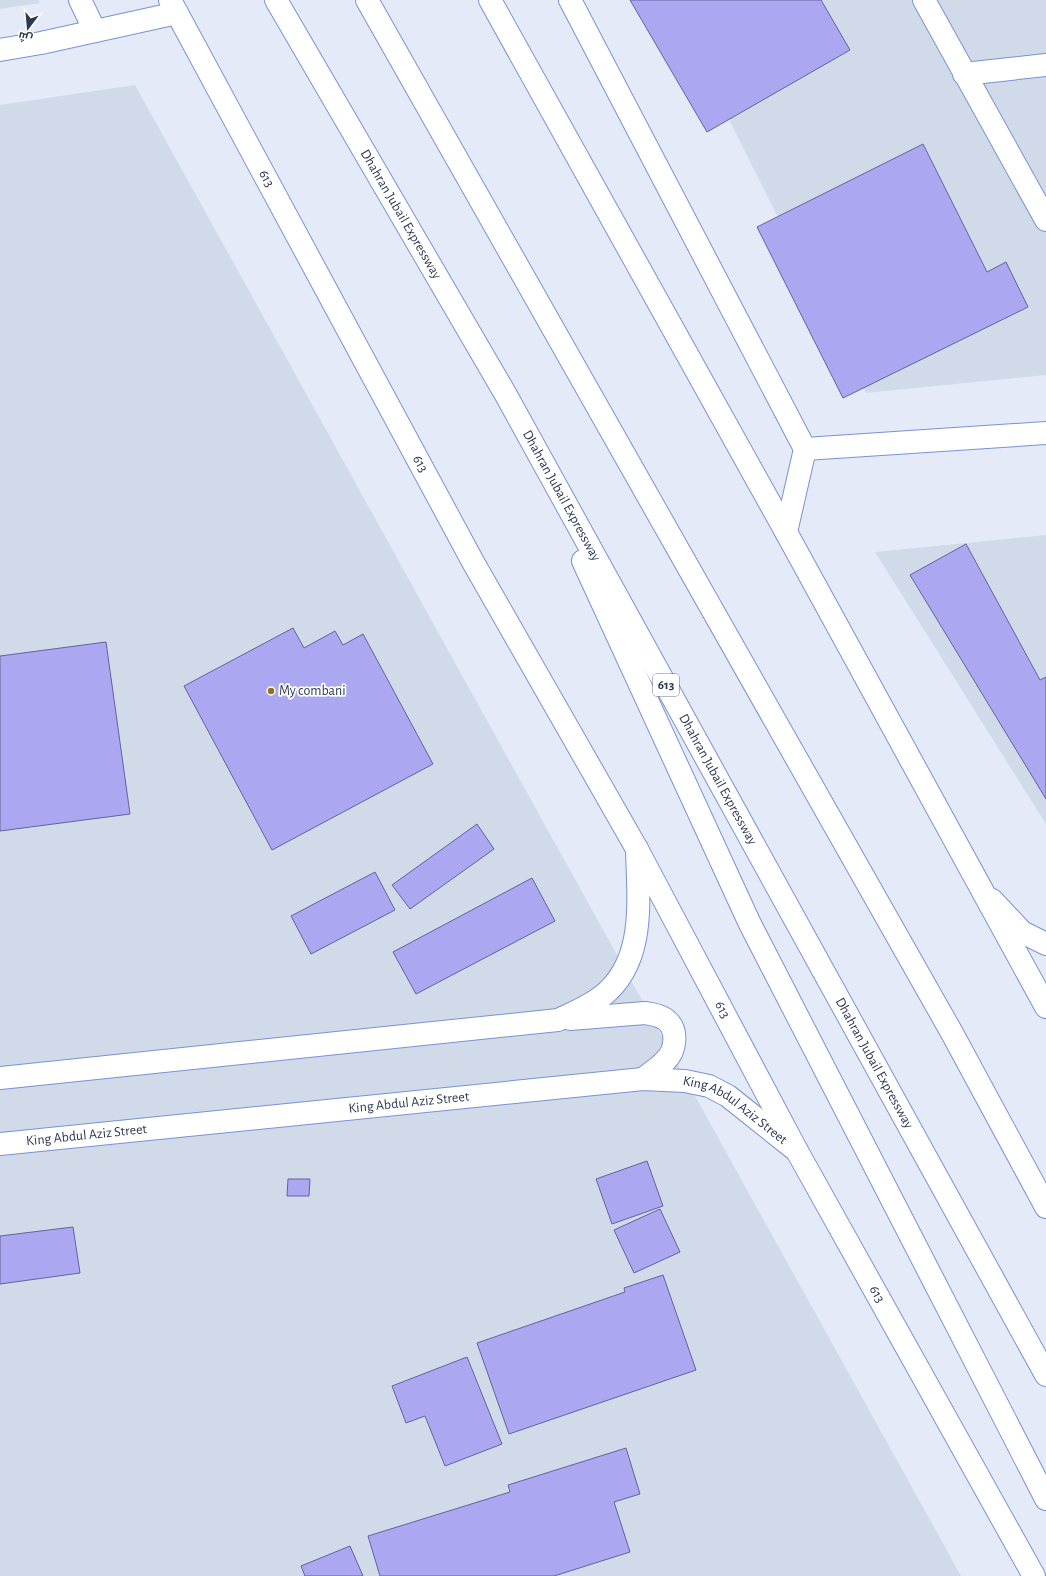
<svg xmlns="http://www.w3.org/2000/svg" width="1046" height="1576" viewBox="0 0 1046 1576" font-family="'Alegreya Sans',Cairo,sans-serif">
<style>
.built{fill:#d1dae9}
.building{fill:#aba8f1;stroke:#6560a0}
.lines{fill:none;stroke-linecap:round;stroke-linejoin:round}
.minor-casing{stroke:#7893d3;stroke-width:24}
.major-casing{stroke:#7893d3;stroke-width:24}
.highway-casing{stroke:#7893d3;stroke-width:24}
.minor{stroke:#fff;stroke-width:22}
.major{stroke:#fff;stroke-width:22}
.highway{stroke:#fff;stroke-width:22}
.poi-dot{fill:#937219;stroke:#fff;stroke-width:1.5}
.labels{text-anchor:middle;dominant-baseline:central;stroke-width:3.5;stroke-linejoin:round;paint-order:stroke}
.shield{fill:#fff;stroke:#6b7386;stroke-width:1}
.shield-label{font-size:13px;font-weight:bold;fill:#2c3752}
.street-label{font-size:14px;fill:#2c3752;stroke:#fff}
.poi-label{font-size:14px;fill:#2c3752;stroke:#fff;text-anchor:start}
</style>
<rect width="100%" height="100%" fill="#e4eaf8"/>
<!-- built -->
<g class="built">
<polygon points="0,0 38,0 40,3 0,9"/>
<polygon points="669,0 1046,0 1046,375 866,393"/>
<polygon points="135,85 961,1576 0,1576 0,105"/>
<polygon points="1046,535 1046,824 875,552"/>
</g>
<!-- building -->
<g class="building">
<polygon points="630,0 821,0 850,50 707,132"/>
<polygon points="923,144 987,272 1006,262 1028,307 843,398 757,227"/>
<polygon points="966,544 1040,680 1046,677 1046,799 910,575"/>
<polygon points="293,628 304,648 335,631 343,645 363,634 433,764 272,850 184,686"/>
<polygon points="106,642 130,814 0,831 0,656"/>
<polygon points="477,824 494,849 410,909 392,885"/>
<polygon points="375,872 395,910 311,954 291,916"/>
<polygon points="532,878 555,921 416,994 393,952"/>
<polygon points="647,1161 663,1206 612,1224 596,1179"/>
<polygon points="288,1179 310,1179 309,1196 287,1196"/>
<polygon points="660,1209 680,1252 634,1273 614,1230"/>
<polygon points="73,1227 80,1273 0,1284 0,1236"/>
<polygon points="663,1275 696,1370 509,1434 477,1343 625,1292 624,1288"/>
<polygon points="467,1357 502,1444 445,1466 425,1416 406,1423 392,1386"/>
<polygon points="626,1448 640,1494 614,1502 630,1552 554,1576 380,1576 368,1536 510,1492 508,1485"/>
<polygon points="350,1546 363,1576 305,1576 301,1566"/>
</g>
<g class="lines">
<!-- minor casing -->
<g class="minor-casing">
<g id="minor">
<polyline points="80,0 95,31"/>
<polyline points="570,0 805,449 1046,433"/>
<polyline points="924,0 1046,220"/>
<polyline points="0,50 41,43 177,13"/>
<polyline points="964,74 1046,65"/>
<polyline points="786,532 805,449"/>
<polyline points="992,900 1022,932 1046,944"/>
<path d="M570,1019L645,1013C652,1014 659,1015 665,1019C679,1029 676,1051 665,1061C659,1068 650,1073 643,1079"/>
<path d="M0,1078L558,1020C573,1013 588,1007 601,997C647,962 638,899 637,849"/>
<path id="s1" d="M0,1144L643,1079L685,1081L709,1086L728,1096L797,1151"/>
</g>
</g>
<!-- major casing -->
<g class="major-casing">
<g id="major">
<path id="s2" d="M170,0L473,562L637,849L797,1151L1034,1576"/>
<polyline points="490,0 786,532 1046,1007"/>
</g>
</g>
<!-- highway casing -->
<g class="highway-casing">
<g id="highway">
<path id="s3" d="M276,0L506,395L1046,1375"/>
<polyline points="367,0 952,1033 1046,1207"/>
<polyline points="583,561 750,924 1046,1499"/>
</g>
</g>
<!-- minor -->
<use href="#minor" class="minor"/>
<!-- major -->
<use href="#major" class="major"/>
<!-- highway -->
<use href="#highway" class="highway"/>
</g>
<!-- markers -->
<circle class="poi-dot" cx="271" cy="691" r="4"/>
<g class="labels">
<!-- shield labels -->
<rect class="shield" x="653" y="674" width="26" height="22" rx="3"/>
<g class="shield-label">
<text x="666" y="685">613</text>
</g>
<!-- street labels -->
<g class="street-label">
<text stroke="none"><textPath href="#s2" startOffset="203">613</textPath></text>
<text stroke="none"><textPath href="#s3" startOffset="248">Dhahran Jubail Expressway</textPath></text>
<text stroke="none"><textPath href="#s2" startOffset="527">613</textPath></text>
<text stroke="none"><textPath href="#s3" startOffset="572">Dhahran Jubail Expressway</textPath></text>
<text stroke="none"><textPath href="#s3" startOffset="896">Dhahran Jubail Expressway</textPath></text>
<text stroke="none"><textPath href="#s2" startOffset="1151">613</textPath></text>
<text stroke="none"><textPath href="#s3" startOffset="1220">Dhahran Jubail Expressway</textPath></text>
<text stroke="none"><textPath href="#s1" startOffset="411">King Abdul Aziz Street</textPath></text>
<text stroke="none"><textPath href="#s1" startOffset="747">King Abdul Aziz Street</textPath></text>
<text stroke="none"><textPath href="#s1" startOffset="87">King Abdul Aziz Street</textPath></text>
<text stroke="none"><textPath href="#s2" startOffset="1475">613</textPath></text>
</g>
<!-- poi labels -->
<g class="poi-label">
<text x="279" y="691">My combani</text>
</g>
</g>
<!-- north arrow -->
<g transform="translate(28 28) rotate(196)" stroke="#ffffff" stroke-width="3" paint-order="stroke">
<path d="M0-3L7 15L0 10L-7 15Z" fill="#2c3752"/>
<text y="-6" font-size="11" font-weight="bold" text-anchor="middle" fill="#2c3752">ش</text>
</g>
</svg>
